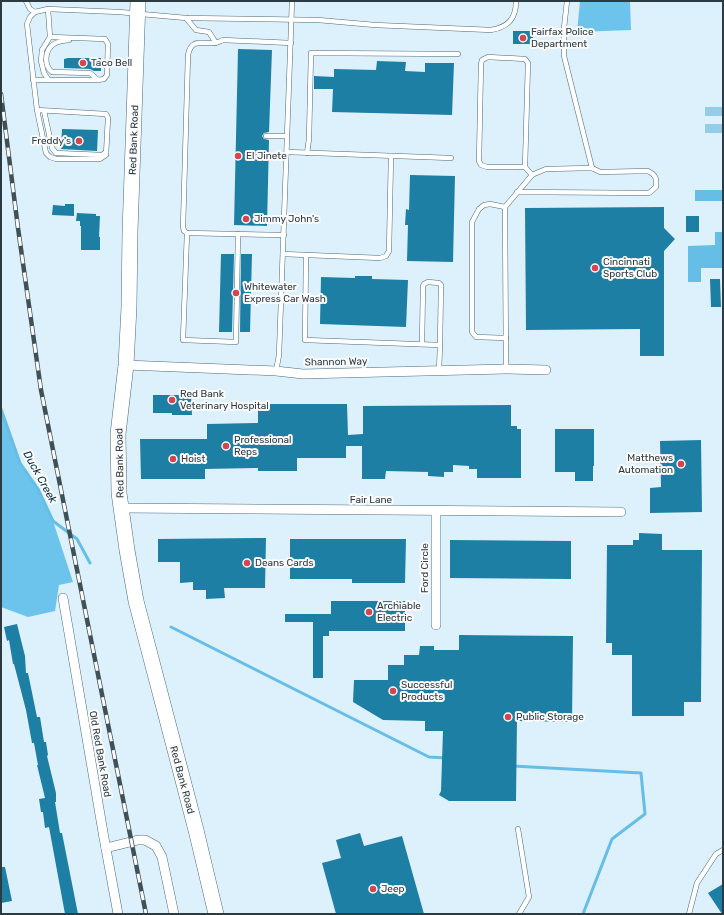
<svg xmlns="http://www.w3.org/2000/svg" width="724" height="915" viewBox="0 0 724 915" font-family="Rubik,sans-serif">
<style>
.green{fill:#95cde8}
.forest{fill:#6cc4ed}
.water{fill:#66bee6}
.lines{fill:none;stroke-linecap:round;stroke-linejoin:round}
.stream{stroke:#66bee6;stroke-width:3}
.building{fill:#1e7fa5}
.service-casing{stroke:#4b6a7a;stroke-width:5.5}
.minor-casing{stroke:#4b6a7a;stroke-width:10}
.trunk-casing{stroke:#4b6a7a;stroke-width:16}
.service{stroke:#fff;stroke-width:4.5}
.minor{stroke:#fff;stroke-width:9}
.trunk{stroke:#fff;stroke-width:15}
.rail-casing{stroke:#415057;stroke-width:4.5}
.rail{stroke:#fbfbfb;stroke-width:3;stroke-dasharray:9;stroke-linecap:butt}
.poi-dot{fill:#d54550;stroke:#fbfbfb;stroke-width:1.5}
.labels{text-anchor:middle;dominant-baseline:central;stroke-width:4;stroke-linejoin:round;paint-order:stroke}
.poi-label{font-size:10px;fill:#2c3a41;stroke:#fbfbfb;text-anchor:start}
.street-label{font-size:10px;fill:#2c3a41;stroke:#fbfbfb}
.water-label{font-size:11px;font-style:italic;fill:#063041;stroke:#fbfbfb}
</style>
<rect width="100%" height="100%" fill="#ddf1fc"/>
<!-- green -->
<g class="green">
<rect x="705" y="107" width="18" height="9"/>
<rect x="705" y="124" width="18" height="9"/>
</g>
<!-- forest -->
<g class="forest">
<polygon points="580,1 630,1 631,30 577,32"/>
<polygon points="1,409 20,463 38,489 53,521 73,582 59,585 55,611 28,617 1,607"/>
</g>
<!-- water -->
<g class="water">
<rect x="695" y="190" width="28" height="11"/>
<polygon points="715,232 723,232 723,268 701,268 701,282 688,282 688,246 715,245"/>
</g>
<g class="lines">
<!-- stream -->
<g class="stream">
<polyline points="1,409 20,463 38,489 53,521 77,539 90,563"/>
<polyline points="171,627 429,757 446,758"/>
<polyline points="513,766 641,773 645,814 612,839 583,914"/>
</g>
</g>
<!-- building -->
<g class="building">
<rect x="513" y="31" width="20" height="13"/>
<polygon points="238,49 272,50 269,132 264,133 262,136 264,139 269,140 267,226 234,225"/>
<polygon points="68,58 101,58 101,71 94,71 90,69 64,68 64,59"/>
<polygon points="377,61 406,62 405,71 425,72 425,63 454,63 452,115 332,112 333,89 314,89 314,76 334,77 334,69 376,70"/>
<polygon points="62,129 98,130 97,151 61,149"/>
<polygon points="410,175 455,176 453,262 407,261 408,225 405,225 406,209 409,210"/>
<polygon points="65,204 74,204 74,216 52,215 53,205 65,206"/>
<polygon points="664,207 664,228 675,239 664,251 664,356 640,356 640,329 526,330 525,208"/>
<polygon points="77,213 96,214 96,216 100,216 99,237 100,237 100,250 81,250 81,226 80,226 80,221 76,221"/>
<rect x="686" y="216" width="13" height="16"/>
<polygon points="221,254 234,254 232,332 219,332"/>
<polygon points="241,254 252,254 250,332 240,332"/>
<polygon points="355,276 372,276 372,279 408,280 406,327 320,324 321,277 355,278"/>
<polygon points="710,279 720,279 721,307 711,307"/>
<polygon points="153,395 191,395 192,415 172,415 172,413 153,413"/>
<polygon points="258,404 347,404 348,435 363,434 363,406 511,405 511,426 517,426 517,429 521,429 521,478 477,478 477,469 469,469 469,466 453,465 453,472 444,472 444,477 428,476 428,472 386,471 385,479 362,479 362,446 346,446 346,458 297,458 297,471 258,471 258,468 205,469 205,479 141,479 140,439 207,439 207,424 258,423"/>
<polygon points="555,429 594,429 594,466 593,466 593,481 575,481 575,472 555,472"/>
<polygon points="701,440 702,512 650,513 650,488 661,487 660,441"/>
<polygon points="639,533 662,534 662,550 702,550 701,702 684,702 684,716 632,716 632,655 612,655 612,643 606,643 607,545 633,545 633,540 639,540"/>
<polygon points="266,538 265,588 224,588 225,598 206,599 206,590 193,590 193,582 180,583 180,562 158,562 158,539"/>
<polygon points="290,539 406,539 405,583 352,583 352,579 290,579"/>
<polygon points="450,540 571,541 571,579 450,578"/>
<polygon points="331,601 405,601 405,631 329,631 329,636 323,636 323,678 313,678 313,622 285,622 285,614 331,614"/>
<polygon points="17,624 25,656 26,673 28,673 37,717 40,717 44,742 46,742 48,755 47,756 56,793 56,802 55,802 60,833 62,833 78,914 65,914 49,827 45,828 43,812 41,812 39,799 45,798 37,765 38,765 34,743 32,743 26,710 14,664 13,664 9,640 7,641 4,627"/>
<polygon points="459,635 573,636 572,722 517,721 516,801 449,801 439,795 441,791 443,731 425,731 425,721 383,720 353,702 354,680 388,680 388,665 404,665 404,655 419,655 420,646 434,646 434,650 459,650"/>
<polygon points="360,833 364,846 402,836 424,914 336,914 322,863 341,858 336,840"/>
<polygon points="1,867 5,867 12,901 1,903"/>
<polygon points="723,884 723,914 722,914 708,893"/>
</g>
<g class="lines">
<!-- service casing -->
<g class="service-casing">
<g id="service">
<polyline points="26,1 30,9 35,12"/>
<polyline points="567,1 564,28 564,56 592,168"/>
<polyline points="48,9 50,37 42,50 41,61 44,73 48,79"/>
<polyline points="186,18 196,30 209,32 216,43"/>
<path d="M69,40C64,41 58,41 54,44C44,50 44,66 52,72L90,73L98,80"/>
<polyline points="33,80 98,80 104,79 107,75 108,44 105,39 50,37"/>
<path d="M37,110L106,114L108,118L106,155L100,159H56L50,157L46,153L37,110L27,24L30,17L35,12L48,9L119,12L186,18L318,20L375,25L491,30C508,27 516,19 516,1"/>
<polyline points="44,111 52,148 56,153 102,155 106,152"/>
<polyline points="266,136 287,136"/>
<polyline points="287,152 451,158"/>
<polyline points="307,153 309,139 311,53 458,54"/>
<polyline points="525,167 487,167 481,165 479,161 481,64 482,60 488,57 525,59 528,63 525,167 532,175"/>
<polyline points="505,207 490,204 484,205 479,209 472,222 472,332 476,337 506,338"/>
<polyline points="187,233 183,340 236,342 238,234"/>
<path d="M284,235L187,233L184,231L183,227L188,55C191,38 202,44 214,43C217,43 220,41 223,40L291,43"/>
<polyline points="283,254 380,258 386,256 389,251 391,156"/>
<polyline points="306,255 305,340 440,345 439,371"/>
<polyline points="422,344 423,286 424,284 428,282 439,283 441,285 440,345"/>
<path d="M506,369L505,207L532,175L534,174L546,169L592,168L600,172L648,171C656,175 657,179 656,187L649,193L517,192"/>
<polyline points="276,371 279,355 292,1"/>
<polyline points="518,829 529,897 519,914"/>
<polyline points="689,914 697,883 716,854 723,850"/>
</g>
</g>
<!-- minor casing -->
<g class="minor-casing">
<g id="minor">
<polyline points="126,365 276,371 303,374 506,369 546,370"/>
<polyline points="121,508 621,512"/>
<polyline points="63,598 104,838 118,914"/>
<polyline points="436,625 436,511"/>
<polyline points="106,848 138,840 145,840 156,846 162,857 174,914"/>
</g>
</g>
<!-- trunk casing -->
<g class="trunk-casing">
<polyline id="trunk" points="138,1 130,232 129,307 126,365 118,434 119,493 127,550 136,601 196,830 216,914"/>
</g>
<!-- service -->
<use href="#service" class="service"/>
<!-- minor -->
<use href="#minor" class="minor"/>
<!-- trunk -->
<use href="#trunk" class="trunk"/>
<!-- rail casing -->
<g class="rail-casing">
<polyline id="rail" points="1,94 18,228 41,390 146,914"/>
</g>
<!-- rail -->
<use href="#rail" class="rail"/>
</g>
<!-- markers -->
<g class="poi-dot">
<circle cx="523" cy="38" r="4"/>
<circle cx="83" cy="63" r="4"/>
<circle cx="79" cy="141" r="4"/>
<circle cx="238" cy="156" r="4"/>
<circle cx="246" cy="219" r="4"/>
<circle cx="595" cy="268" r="4"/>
<circle cx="236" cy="293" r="4"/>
<circle cx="172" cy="400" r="4"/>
<circle cx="226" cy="446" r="4"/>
<circle cx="173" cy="459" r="4"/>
<circle cx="681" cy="464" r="4"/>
<circle cx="247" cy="563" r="4"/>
<circle cx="369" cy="612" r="4"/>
<circle cx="393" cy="691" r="4"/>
<circle cx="508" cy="717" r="4"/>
<circle cx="373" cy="889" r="4"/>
</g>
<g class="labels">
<!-- poi labels -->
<g class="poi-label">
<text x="531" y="32">Fairfax Police<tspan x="531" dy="12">Department</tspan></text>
<text x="91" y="63">Taco Bell</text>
<text x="71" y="141" text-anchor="end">Freddy's</text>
<text x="246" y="156">El Jinete</text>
<text x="254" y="219">Jimmy John's</text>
<text x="603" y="262">Cincinnati<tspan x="603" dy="12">Sports Club</tspan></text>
<text x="244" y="287">Whitewater<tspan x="244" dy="12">Express Car Wash</tspan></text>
<text x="180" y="394">Red Bank<tspan x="180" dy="12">Veterinary Hospital</tspan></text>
<text x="234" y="440">Professional<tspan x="234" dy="12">Reps</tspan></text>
<text x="673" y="458" text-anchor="end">Matthews<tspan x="673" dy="12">Automation</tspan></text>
<text x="181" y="459">Hoist</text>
<text x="255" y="563">Deans Cards</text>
<text x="377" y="606">Archiable<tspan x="377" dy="12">Electric</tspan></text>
<text x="401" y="685">Successful<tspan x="401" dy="12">Products</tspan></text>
<text x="516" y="717">Public Storage</text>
<text x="381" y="889">Jeep</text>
</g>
<!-- street labels -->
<g class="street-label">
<text transform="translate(134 140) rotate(-88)">Red Bank Road</text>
<text transform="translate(336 362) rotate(-1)">Shannon Way</text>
<text transform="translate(120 463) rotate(-91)">Red Bank Road</text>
<text x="371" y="500">Fair Lane</text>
<text transform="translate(425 568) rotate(-90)">Ford Circle</text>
<text transform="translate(100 754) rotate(80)">Old Red Bank Road</text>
<text transform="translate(182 780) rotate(75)">Red Bank Road</text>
</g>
<!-- water labels -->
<g class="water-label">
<text transform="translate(40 477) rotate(61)">Duck Creek</text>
</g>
</g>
<!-- border -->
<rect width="724" height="915" fill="none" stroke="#2c3a41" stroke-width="4"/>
</svg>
